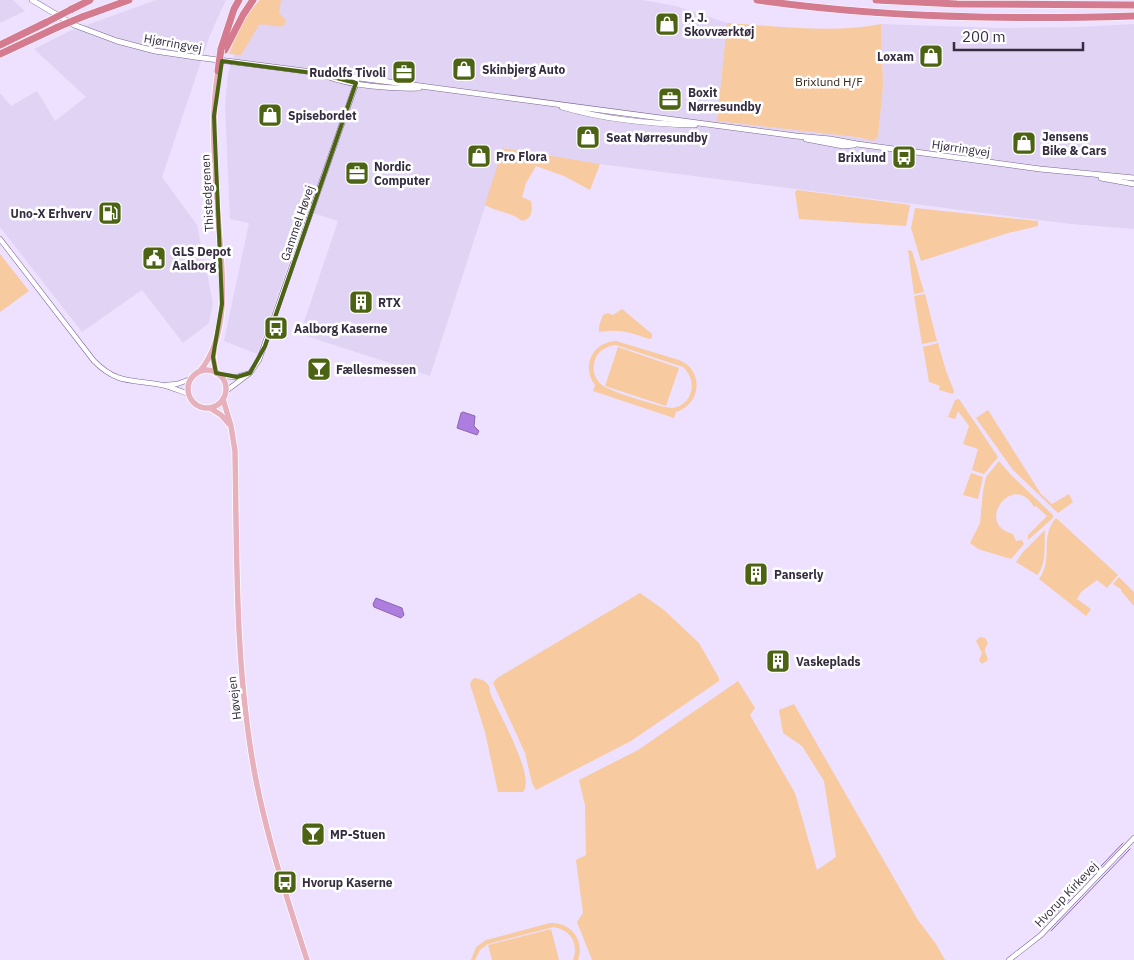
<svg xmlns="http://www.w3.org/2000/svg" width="1134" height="960" viewBox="0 0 1134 960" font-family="'IBM Plex Sans',sans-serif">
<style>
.built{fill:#e1d3f4}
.green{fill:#f7ca9f;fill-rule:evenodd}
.water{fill:#ae7de0;stroke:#8a65b0}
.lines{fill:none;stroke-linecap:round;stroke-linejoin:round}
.stream{stroke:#8a65b0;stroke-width:1}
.tertiary-casing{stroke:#7a6692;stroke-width:5.5}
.secondary-casing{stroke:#7a6692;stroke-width:6}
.primary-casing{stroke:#fff;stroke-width:7}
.motorway-casing{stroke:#fff;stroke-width:8}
.tertiary{stroke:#fff;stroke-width:4.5}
.secondary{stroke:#fff;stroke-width:5}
.primary{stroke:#e6b0bc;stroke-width:5.5}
.motorway{stroke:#d57b90;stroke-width:7}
.motorway-bridge-casing{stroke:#fff;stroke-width:8;stroke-linecap:butt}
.motorway-bridge{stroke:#d57b90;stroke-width:7}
.marked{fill:none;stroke:#4b6312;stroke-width:4;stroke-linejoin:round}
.labels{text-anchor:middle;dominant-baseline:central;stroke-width:5;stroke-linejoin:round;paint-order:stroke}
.poi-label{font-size:12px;font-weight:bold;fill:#352c3f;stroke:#fff;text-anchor:start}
.street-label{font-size:12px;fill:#352c3f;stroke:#fff}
.park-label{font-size:12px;fill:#372717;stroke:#fff}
</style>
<rect width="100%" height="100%" fill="#eee1ff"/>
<!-- built -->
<g class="built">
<polygon points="0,0 13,0 25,11 0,23"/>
<polygon points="156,0 226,0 210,35 162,177 197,225 213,303 209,323 183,343 142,290 82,332 0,227 0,93 11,106 37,91 55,121 86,97 34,49 70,31"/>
<polygon points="266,0 643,0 676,6 727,23 717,121 856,137 874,141 878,136 883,86 881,24 1001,28 1078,27 1134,24 1134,229 1071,224 600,164 504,148 430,376 300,334 338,221 307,211 257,354 224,341 249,223 230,219 225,106 228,73 237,46"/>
</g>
<!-- green -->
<g class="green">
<path d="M260,0H281L279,13L286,20L284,26C275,28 268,23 259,25L241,55L229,54C236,35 245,15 260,0Z"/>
<path d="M727,23C777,26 833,34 881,24L883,86L878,137L874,141L856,137L717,121Z"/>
<path d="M503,148L600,164L590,190L564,176L536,166L526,183L522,197L531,201C533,210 532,219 522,221C511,212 497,212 485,205Z"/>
<polygon points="797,190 910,205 906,226 799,219 795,192"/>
<polygon points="915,208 1038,221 1038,226 1008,233 921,261 911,228"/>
<polygon points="908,250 912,251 924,292 914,294"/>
<polygon points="0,254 29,291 0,312"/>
<polygon points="925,294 937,341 922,344 914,296"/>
<path d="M622,309L652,334V338L649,339C628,332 621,329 599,332V326L603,315L608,313L613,315Z"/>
<path d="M616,341L679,360C704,370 702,404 676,412L674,418L593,391L595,385C581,367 592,342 616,341ZM616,345L683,367C698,380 693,406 672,408C663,408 608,391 602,385C594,379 592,369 595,360C598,351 606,346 616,345Z"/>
<polygon points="938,343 946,371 954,391 953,394 939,390 940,386 929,382 923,347"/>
<polygon points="618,347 679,368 666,406 605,386"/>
<polygon points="959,399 998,457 984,474 972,470 978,449 963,444 969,426 958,411 955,419 948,417 955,400"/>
<polygon points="988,410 1041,494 1052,504 1069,494 1073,502 1058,513 1013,470 976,418"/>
<path d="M999,461L1011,475L1053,515V518L1028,540V535L1047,516L1036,506L1034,507C1014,470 973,524 1013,534L1016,541L1022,540L1024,544L1011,559L978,549L970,543L980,523L983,491L986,477Z"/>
<polygon points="971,473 983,477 978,499 963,495"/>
<path d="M1056,518L1118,575L1107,588L1097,580L1081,592L1077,599L1091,609L1086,616L1039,579C1054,559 1039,537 1056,518Z"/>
<path d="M1045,530C1044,543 1047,566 1037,575L1016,562L1023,552Z"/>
<polygon points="1119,577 1134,592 1134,606 1121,591 1122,590 1113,584"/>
<polygon points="640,593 664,610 699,643 719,678 719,681 631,741 536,790 532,783 525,753 493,683 497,678"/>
<path d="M980,637L985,638L988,643C982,653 986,651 988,660L982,664L979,660L982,653L976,641Z"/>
<path d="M475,678C481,679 486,681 489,686C490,689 490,694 492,697C499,714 536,777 523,792H498L485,732L470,684L472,680Z"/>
<polygon points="738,681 755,708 750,715 795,793 817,870 836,857 824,781 802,746 783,733 779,710 794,704 918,920 936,944 945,960 592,960 577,922 583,913 576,860 586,855 585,805 579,780 638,750"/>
<path d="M550,923C571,922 585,940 578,960H573C579,944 571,930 554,927L488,944L480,950L475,960H471L476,947L486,940Z"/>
<polygon points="551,929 559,960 492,960 488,945"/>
</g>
<!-- water -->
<g class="water">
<polygon points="463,412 475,416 474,426 479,431 477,435 457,428 461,413"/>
<polygon points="376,598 402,608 404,615 401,618 374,607 373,604"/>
</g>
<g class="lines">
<!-- stream -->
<g class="stream">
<polyline points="1042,928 1123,843"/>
<polyline points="1051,931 1130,849"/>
</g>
<!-- tertiary casing -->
<g class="tertiary-casing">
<g id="tertiary">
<path d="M0,239L94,361C118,385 132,379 162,385C171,387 180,391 189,394"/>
<polyline points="220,376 237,377 247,374"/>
<polyline points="166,385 177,384 191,379"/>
<polyline points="226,391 250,373 259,360 357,81"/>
<polyline points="1009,960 1041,935 1134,838"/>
</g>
</g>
<!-- secondary casing -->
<g class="secondary-casing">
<g id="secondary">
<polyline points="32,0 74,25 117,41 155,51 195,57 413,85 796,136 830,139 857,144 1040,169 1134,178"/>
<path d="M326,76C352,86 391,89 419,88"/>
<path d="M562,107C602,119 653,124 695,125"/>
<polyline points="806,139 843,146 854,145"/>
<polyline points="1101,178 1134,184"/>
</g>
</g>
<!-- primary casing -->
<g class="primary-casing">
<g id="primary">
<polyline points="214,350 213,357 216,373"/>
<circle cx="207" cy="389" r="19"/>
<path d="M200,371C233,331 221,263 218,216C215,168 210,118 218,71"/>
<path d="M223,399L231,426L235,451C237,559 235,668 255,775C267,838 287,899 307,960"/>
<polyline points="210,408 221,415 229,424"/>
</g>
</g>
<!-- motorway casing -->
<g class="motorway-casing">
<g id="motorway">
<path d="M757,0C881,18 1008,20 1134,16"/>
<polyline points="876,0 957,4 1134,5"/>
<polyline points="70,10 90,0"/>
<polyline points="82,17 129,0"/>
<polyline points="0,45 47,22"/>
<polyline points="221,49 234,9 239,0"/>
<polyline points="225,50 243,15 253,0"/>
<polyline points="0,54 58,27"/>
</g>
</g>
<!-- tertiary -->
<use href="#tertiary" class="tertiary"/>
<!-- secondary -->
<use href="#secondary" class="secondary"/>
<!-- primary -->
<use href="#primary" class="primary"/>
<!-- motorway -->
<use href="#motorway" class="motorway"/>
<!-- motorway-bridge casing -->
<g class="motorway-bridge-casing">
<g id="motorway-bridge">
<polyline points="47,22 70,10"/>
<polyline points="58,27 82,17"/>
<polyline points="218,71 221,49"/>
</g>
</g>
<!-- motorway-bridge -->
<use href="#motorway-bridge" class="motorway-bridge"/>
</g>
<!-- marked area -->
<path class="marked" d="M222,61L321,74L356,83L265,346L250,373L237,377L216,373L213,357L222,304L214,116Z"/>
<!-- icons -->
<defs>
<g id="shop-square" transform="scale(1.25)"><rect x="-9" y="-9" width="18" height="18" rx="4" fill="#4b6312" stroke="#fff"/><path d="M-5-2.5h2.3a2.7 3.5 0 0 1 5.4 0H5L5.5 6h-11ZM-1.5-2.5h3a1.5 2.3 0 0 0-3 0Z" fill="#fff"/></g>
<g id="office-square" transform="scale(1.25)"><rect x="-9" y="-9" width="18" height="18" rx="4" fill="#4b6312" stroke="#fff"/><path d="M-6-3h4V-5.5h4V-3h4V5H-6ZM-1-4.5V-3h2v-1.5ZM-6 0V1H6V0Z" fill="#fff"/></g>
<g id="bus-square" transform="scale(1.25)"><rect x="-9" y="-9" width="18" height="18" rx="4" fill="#4b6312" stroke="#fff"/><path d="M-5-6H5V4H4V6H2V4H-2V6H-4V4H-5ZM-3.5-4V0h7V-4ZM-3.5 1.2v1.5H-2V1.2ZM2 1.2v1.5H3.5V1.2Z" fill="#fff"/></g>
<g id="fuel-square" transform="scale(1.25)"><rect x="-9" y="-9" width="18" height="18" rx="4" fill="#4b6312" stroke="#fff"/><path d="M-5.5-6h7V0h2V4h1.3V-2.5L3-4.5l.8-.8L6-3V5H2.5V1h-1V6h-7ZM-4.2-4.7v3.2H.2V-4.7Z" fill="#fff"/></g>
<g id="civic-square" transform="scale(1.25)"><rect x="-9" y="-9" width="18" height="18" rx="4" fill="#4b6312" stroke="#fff"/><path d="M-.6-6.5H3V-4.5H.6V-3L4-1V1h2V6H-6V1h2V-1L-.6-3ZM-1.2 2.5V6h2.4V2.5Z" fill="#fff"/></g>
<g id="building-square" transform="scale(1.25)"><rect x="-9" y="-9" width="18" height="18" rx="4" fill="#4b6312" stroke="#fff"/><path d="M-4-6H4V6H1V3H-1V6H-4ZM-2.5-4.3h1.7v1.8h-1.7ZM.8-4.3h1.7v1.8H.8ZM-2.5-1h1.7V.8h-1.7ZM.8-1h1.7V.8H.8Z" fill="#fff"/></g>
<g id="bar-square" transform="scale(1.25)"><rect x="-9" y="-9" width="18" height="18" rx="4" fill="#4b6312" stroke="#fff"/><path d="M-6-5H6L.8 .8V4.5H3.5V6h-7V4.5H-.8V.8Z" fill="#fff"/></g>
</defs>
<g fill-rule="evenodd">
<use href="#shop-square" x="667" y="24"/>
<use href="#shop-square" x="931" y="56"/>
<use href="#shop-square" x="464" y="69"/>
<use href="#office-square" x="404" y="72"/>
<use href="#office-square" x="670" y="99"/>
<use href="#shop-square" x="270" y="115"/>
<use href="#shop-square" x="588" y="137"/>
<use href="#shop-square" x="1024" y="143"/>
<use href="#shop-square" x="479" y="156"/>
<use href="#bus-square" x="904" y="157"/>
<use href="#office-square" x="357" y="173"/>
<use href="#fuel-square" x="110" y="213"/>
<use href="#civic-square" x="154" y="258"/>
<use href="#building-square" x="361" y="302"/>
<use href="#bus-square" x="276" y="328"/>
<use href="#bar-square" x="319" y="369"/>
<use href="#building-square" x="756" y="574"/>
<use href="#building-square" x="778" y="661"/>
<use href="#bar-square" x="313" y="834"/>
<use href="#bus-square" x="285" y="882"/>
</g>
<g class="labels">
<!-- poi labels -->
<g class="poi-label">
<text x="684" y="17">P. J.<tspan x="684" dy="14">Skovværktøj</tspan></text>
<text x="914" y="56" text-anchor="end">Loxam</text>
<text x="482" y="69">Skinbjerg Auto</text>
<text x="386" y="72" text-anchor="end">Rudolfs Tivoli</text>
<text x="688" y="92">Boxit<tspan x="688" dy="14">Nørresundby</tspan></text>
<text x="288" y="115">Spisebordet</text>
<text x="1042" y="136">Jensens<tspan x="1042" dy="14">Bike &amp; Cars</tspan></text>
<text x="606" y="137">Seat Nørresundby</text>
<text x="496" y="156">Pro Flora</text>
<text x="886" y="157" text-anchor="end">Brixlund</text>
<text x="374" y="166">Nordic<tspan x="374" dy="14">Computer</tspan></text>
<text x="92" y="213" text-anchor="end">Uno-X Erhverv</text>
<text x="172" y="251">GLS Depot<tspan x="172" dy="14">Aalborg</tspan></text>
<text x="378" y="302">RTX</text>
<text x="294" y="328">Aalborg Kaserne</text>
<text x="336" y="369">Fællesmessen</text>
<text x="774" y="574">Panserly</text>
<text x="796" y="661">Vaskeplads</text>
<text x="330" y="834">MP-Stuen</text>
<text x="302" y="882">Hvorup Kaserne</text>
</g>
<!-- street labels -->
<g class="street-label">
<text transform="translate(173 43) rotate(10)">Hjørringvej</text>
<text transform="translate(961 148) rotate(8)">Hjørringvej</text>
<text transform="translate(207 193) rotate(-93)">Thistedgrenen</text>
<text transform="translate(297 223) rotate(-71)">Gammel Høvej</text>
<text transform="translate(234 698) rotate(-97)">Høvejen</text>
<text transform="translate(1066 894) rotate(-46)">Hvorup Kirkevej</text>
</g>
<!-- park labels -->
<g class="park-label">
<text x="829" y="81">Brixlund H/F</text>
</g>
</g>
<!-- scale -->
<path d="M954 42v8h129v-8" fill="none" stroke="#352c3f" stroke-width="2.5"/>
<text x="962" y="42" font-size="15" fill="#352c3f" stroke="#ffffff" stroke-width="4" paint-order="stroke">200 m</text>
</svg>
